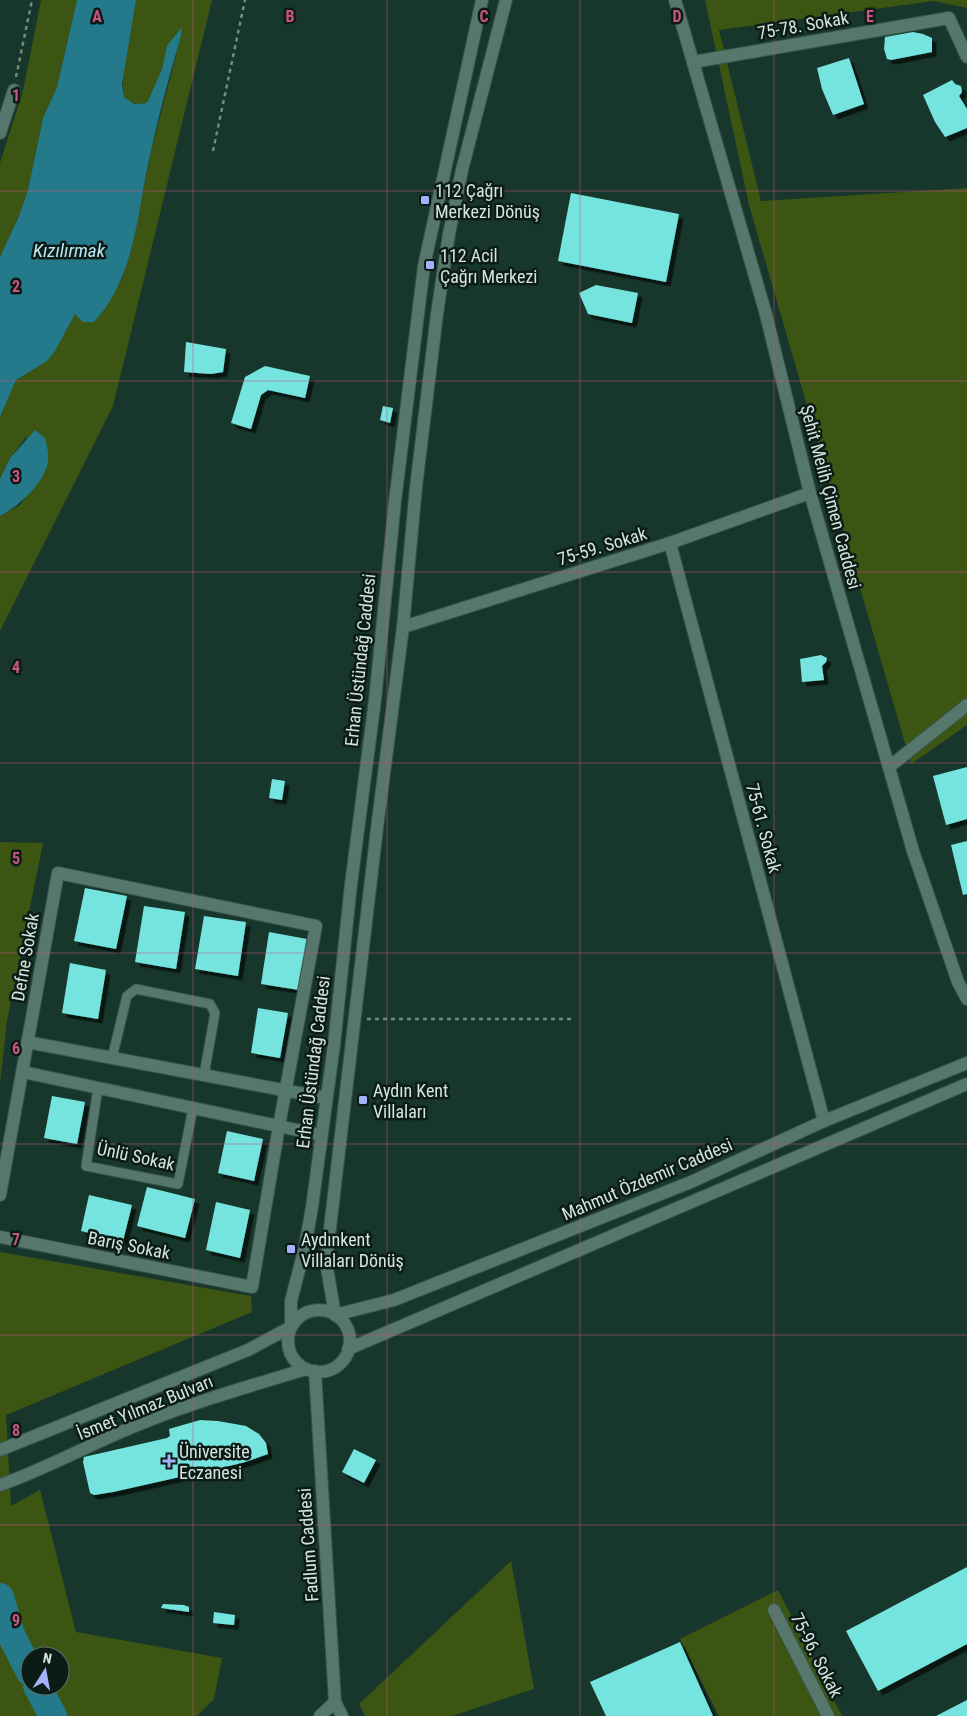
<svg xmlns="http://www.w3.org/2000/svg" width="967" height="1716" viewBox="0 0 967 1716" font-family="'Roboto Condensed',sans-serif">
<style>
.green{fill:#3d5513;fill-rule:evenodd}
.water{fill:#247a8a}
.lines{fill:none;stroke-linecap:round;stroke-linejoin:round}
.river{stroke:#247a8a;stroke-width:28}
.building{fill:#75e4df;filter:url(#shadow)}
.lane-casing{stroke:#375249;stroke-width:11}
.street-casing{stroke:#375249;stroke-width:14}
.secondary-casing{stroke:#375249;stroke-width:14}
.path{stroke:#748d84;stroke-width:2.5;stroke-dasharray:4 4;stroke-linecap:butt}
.lane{stroke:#56776b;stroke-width:9}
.street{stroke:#56776b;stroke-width:12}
.secondary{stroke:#56776b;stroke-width:12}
.grid{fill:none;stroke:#c75682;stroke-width:1;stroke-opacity:0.55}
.poi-dot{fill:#a4b2fc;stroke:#0d1b16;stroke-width:2}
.labels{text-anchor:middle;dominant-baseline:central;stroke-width:5;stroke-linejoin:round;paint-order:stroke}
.street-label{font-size:18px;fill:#d3e5de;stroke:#0d1b16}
.poi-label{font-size:18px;fill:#d3e5de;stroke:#0d1b16;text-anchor:start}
.water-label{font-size:19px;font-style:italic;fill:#b8eaf5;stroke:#0d1b16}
.grid-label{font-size:16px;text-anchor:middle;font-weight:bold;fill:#c75682;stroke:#0d1b16;stroke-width:5;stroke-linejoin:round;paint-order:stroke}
</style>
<defs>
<filter id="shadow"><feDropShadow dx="4.5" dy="4.5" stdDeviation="0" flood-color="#0009"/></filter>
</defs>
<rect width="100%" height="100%" fill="#17372c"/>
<!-- green -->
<g class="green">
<polygon points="41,0 77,0 57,87 43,118 28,190 19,216 0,257 0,163 23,91"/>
<polygon points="136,0 212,0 113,406 0,631 0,516 20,505 42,474 26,437 10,458 0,479 0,417 16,380 55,351 75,313 121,281 132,246 151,151 180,40 167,46 162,69 147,103 134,104 124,97 122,71"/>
<polygon points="705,0 967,0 967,8 934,1 719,30 761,201 967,188 967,725 911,764 749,205"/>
<polygon points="0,842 43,843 7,1021 0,1083"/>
<path d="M0,1252L251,1296L252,1312L6,1415L11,1506L40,1490L76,1632L222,1658L214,1699L197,1716H0ZM30,1656H60V1686H30Z"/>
<polygon points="511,1561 534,1689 452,1716 365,1716 359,1704"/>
<polygon points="778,1590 842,1716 719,1716 680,1639"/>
</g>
<!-- water -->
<g class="water">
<path d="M77,0H136L122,84L124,97L134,104L147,103L162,69L167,46L182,27L180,40C169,76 159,114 151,151C137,209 137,275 94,322H83L75,314L55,351L47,361L16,380L0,417V257L19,216L28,190L43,118L57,87Z"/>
<path d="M35,430L45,438C47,446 49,453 48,461C45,483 18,507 0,516V479L10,458Z"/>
</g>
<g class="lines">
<!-- river -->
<g class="river">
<polyline points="0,1597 11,1635 30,1672"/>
<polyline points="37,1686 53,1716"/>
</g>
</g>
<!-- building -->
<g class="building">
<polygon points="913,32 923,34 932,38 932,52 891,60 887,59 884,49 885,37"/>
<polygon points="849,58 864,104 833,115 822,89 817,68"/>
<polygon points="952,80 955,84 961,86 962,92 959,96 967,109 967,128 945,137 935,122 923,95"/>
<polygon points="571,193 679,214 666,282 558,261"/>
<polygon points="596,285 638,293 632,323 588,314 579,293"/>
<polygon points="186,342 226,349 223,372 211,374 184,372"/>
<polygon points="265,366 310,376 305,398 268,390 261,395 251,429 231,423 245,377"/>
<polygon points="383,406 393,408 390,423 380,420"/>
<polygon points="821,655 827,658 826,662 822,666 824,680 802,682 800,659"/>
<polygon points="967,767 967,819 946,825 933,776"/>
<polygon points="272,779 285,781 282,800 269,798"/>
<polygon points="967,841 967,894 963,895 951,845"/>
<polygon points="85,888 127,896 116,949 74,941"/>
<polygon points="144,906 185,912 176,969 135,962"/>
<polygon points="204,916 246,922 238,976 195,969"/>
<polygon points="269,932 307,939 299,990 261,984"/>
<polygon points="70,963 106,970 98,1019 62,1013"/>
<polygon points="258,1008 288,1013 280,1058 251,1053"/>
<polygon points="52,1096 85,1102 77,1144 44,1138"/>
<polygon points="227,1131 263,1139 254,1181 218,1173"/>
<polygon points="147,1187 195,1199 185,1238 137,1226"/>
<polygon points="89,1195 132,1205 123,1241 81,1231"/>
<polygon points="216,1202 250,1210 240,1258 206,1250"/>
<polygon points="200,1420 218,1421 246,1426 259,1434 266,1443 268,1454 242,1463 113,1492 94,1495 90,1493 83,1462 84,1457 167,1438 170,1436 169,1429"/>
<polygon points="354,1449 376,1460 364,1483 342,1472"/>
<polygon points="967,1567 967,1644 878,1691 846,1631"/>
<polygon points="163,1604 184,1605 189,1607 189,1612 161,1608"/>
<polygon points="214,1612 235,1615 234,1625 213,1623"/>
<polygon points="680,1642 713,1716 606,1716 590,1682"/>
<polygon points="967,1700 967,1716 936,1716"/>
</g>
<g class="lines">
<!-- lane casing -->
<g class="lane-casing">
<g id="lane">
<polyline points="112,1058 127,996 136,989 210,1004 215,1013 204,1075"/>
<polyline points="98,1088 86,1166 178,1184 193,1108"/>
</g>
</g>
<!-- street casing -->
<g class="street-casing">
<g id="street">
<polyline points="675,0 765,311 810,493 913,851 958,982 967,999"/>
<polyline points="693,62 949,18 967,57"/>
<polyline points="0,133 14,90"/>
<polyline points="670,543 824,1121"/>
<polyline points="403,627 670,543 810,493"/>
<polyline points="889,767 967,705"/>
<polyline points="27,1042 326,1098"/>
<polyline points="23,1072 321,1135"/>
<polyline points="0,1195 58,873 316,926 279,1126 252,1287 0,1237"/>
<polyline points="315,1371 335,1702 342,1716"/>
<polyline points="774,1610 828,1716"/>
<polyline points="320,1716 335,1702"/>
</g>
</g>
<!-- secondary casing -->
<g class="secondary-casing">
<g id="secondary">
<circle cx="319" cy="1341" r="31"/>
<polyline points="335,1315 326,1262 378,820 403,627 416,487 437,314 449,234 462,170 506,0"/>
<polyline points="335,1315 394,1300 691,1182 824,1121 967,1063"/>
<polyline points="291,1327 291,1301 305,1247 312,1207 334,1045 351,884 375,700 395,501 424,266 482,0"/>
<polyline points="348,1349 967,1084"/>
<polyline points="0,1450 248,1350 291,1327"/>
<path d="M0,1485C48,1468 92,1443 140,1424C194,1402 250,1386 306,1369"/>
</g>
</g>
<!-- path -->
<g class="path">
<polyline points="16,77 32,0"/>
<polyline points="213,151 245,0"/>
<polyline points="367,1019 575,1019"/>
</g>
<!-- lane -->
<use href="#lane" class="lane"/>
<!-- street -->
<use href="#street" class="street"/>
<!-- secondary -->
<use href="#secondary" class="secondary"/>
</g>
<!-- grid -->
<path class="grid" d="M193,0V1716M387,0V1716M580,0V1716M774,0V1716M0,191H967M0,381H967M0,572H967M0,763H967M0,953H967M0,1144H967M0,1335H967M0,1525H967"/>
<!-- markers -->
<g class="poi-dot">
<rect x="420" y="195" width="10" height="10" rx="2.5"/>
<rect x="425" y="260" width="10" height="10" rx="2.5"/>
<rect x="358" y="1095" width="10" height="10" rx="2.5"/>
<rect x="286" y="1244" width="10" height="10" rx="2.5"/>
<path d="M166.5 1453.5h5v5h5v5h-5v5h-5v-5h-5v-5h5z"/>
</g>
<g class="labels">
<!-- street labels -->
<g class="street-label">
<text transform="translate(803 25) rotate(-10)">75-78. Sokak</text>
<text transform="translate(831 497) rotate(75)">Şehit Melih Çimen Caddesi</text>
<text transform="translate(602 546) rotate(-17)">75-59. Sokak</text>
<text transform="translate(360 660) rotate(-84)">Erhan Üstündağ Caddesi</text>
<text transform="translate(764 828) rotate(75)">75-61. Sokak</text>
<text transform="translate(25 957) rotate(-80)">Defne Sokak</text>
<text transform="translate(313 1062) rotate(-83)">Erhan Üstündağ Caddesi</text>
<text transform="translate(136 1156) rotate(12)">Ünlü Sokak</text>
<text transform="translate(647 1179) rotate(-23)">Mahmut Özdemir Caddesi</text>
<text transform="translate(129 1245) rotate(11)">Barış Sokak</text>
<text transform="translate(145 1407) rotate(-22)">İsmet Yılmaz Bulvarı</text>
<text transform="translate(308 1545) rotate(-94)">Fadlum Caddesi</text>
<text transform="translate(817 1655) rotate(63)">75-96. Sokak</text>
</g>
<!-- poi labels -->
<g class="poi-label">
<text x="435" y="190">112 Çağrı<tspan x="435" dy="21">Merkezi Dönüş</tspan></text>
<text x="440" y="255">112 Acil<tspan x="440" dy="21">Çağrı Merkezi</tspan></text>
<text x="373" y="1090">Aydın Kent<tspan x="373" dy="21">Villaları</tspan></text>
<text x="301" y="1239">Aydınkent<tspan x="301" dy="21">Villaları Dönüş</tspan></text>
<text x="179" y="1451">Üniversite<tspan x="179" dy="21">Eczanesi</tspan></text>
</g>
<!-- water labels -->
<g class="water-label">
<text x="69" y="250">Kızılırmak</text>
</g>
</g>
<g class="grid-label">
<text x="97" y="22">A</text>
<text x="290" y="22">B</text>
<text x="484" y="22">C</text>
<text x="677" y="22">D</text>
<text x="870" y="22">E</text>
<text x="16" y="101">1</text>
<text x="16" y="292">2</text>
<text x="16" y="482">3</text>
<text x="16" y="673">4</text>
<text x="16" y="864">5</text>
<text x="16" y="1054">6</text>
<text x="16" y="1245">7</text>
<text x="16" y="1436">8</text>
<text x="16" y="1626">9</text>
</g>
<!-- north arrow -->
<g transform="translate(45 1671) rotate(11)"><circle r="24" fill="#0d1b16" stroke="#5c6c66"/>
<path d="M0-4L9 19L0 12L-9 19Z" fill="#a4b2fc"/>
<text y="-8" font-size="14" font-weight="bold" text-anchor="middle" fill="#d3e5de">N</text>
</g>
</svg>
